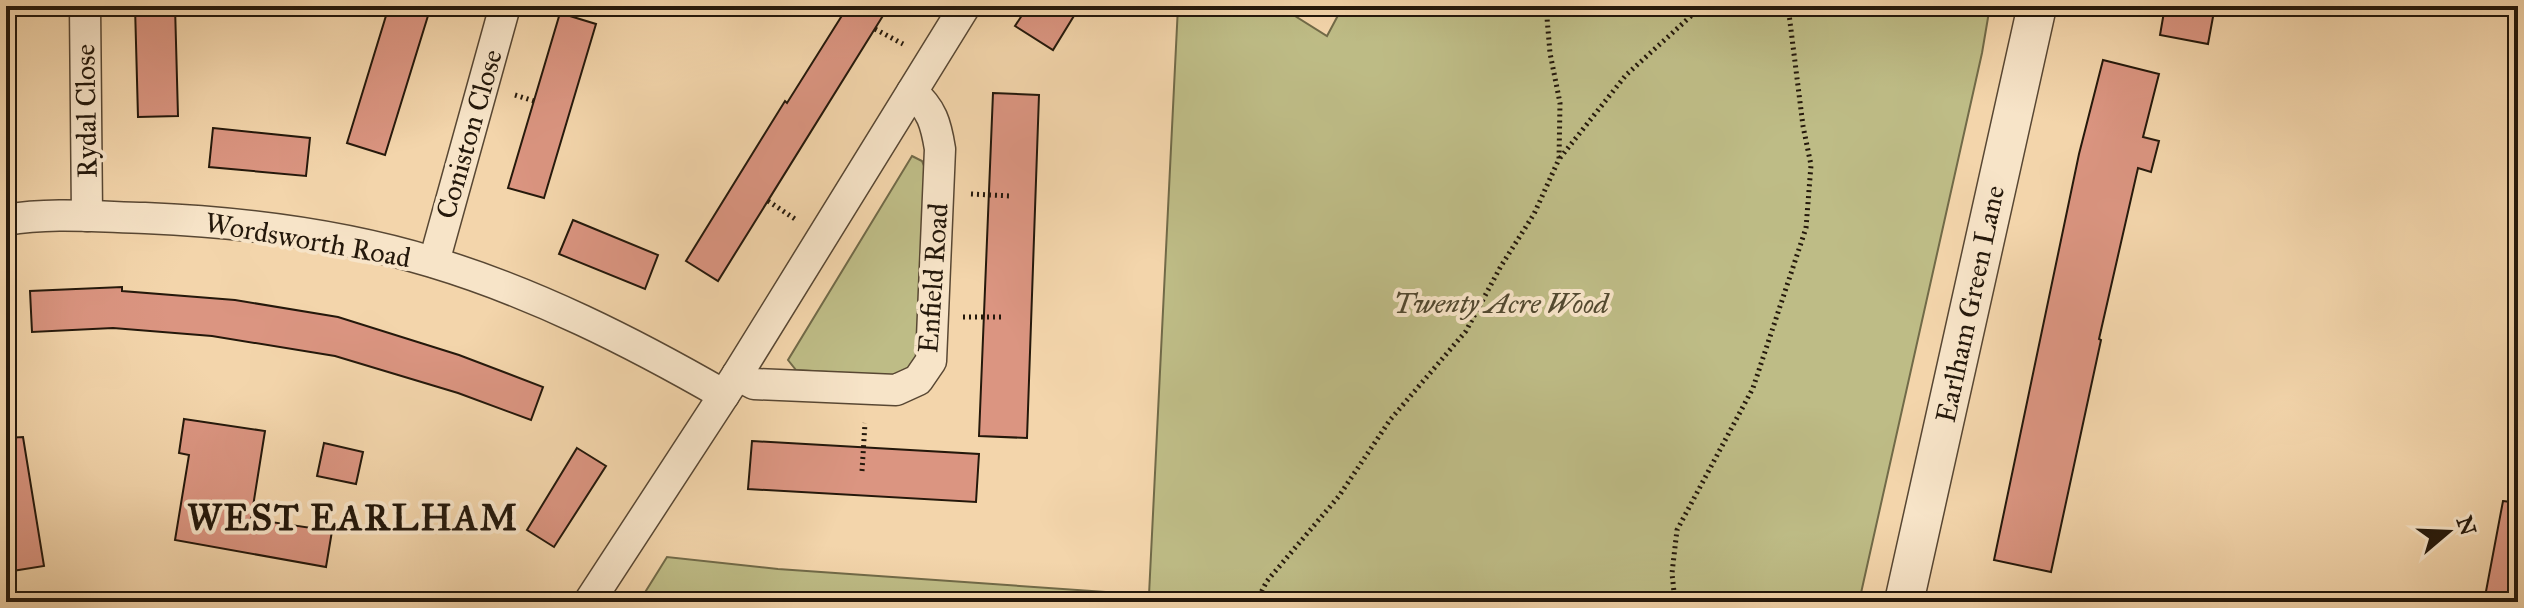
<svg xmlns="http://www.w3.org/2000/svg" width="2524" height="608" viewBox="0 0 2524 608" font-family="'IM FELL Great Primer',serif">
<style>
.green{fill:#bebc86;stroke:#716a48;stroke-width:2}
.building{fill:#db9581;stroke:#24180b;stroke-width:2}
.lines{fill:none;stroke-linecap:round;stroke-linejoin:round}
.minor-casing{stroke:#584733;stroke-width:33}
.tertiary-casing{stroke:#584733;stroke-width:41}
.path{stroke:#24180b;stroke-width:5;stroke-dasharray:2 4;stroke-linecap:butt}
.minor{stroke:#f7e4c8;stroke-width:30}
.tertiary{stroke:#f7e4c8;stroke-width:38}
.labels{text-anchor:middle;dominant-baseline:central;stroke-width:8;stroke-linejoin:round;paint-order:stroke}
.street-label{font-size:28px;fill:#24180b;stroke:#f7e4c8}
.park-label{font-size:28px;font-style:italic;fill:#524930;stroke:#f7e4c8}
.district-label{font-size:36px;font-weight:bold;letter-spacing:2px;fill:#24180b;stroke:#f7e4c8}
</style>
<rect width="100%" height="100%" fill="#f3d5ab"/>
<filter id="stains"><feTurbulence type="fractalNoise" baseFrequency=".0025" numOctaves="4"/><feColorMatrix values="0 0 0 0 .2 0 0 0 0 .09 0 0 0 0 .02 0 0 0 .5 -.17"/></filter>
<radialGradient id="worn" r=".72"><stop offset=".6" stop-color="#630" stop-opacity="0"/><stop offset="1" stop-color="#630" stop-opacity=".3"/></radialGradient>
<!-- green -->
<g class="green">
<polygon points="1178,6 1279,6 1327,36 1343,6 1990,6 1982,53 1859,602 639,602 667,557 778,569 1149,595"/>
<polygon points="912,156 922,161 926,171 917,359 908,369 892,376 796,370 788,360"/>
</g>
<!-- building -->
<g class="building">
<polygon points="135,6 175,6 178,116 138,117"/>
<polygon points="389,6 431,6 385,155 347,143"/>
<polygon points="848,6 889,6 718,281 686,261 785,101 787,103"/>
<polygon points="1028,6 1080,6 1053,50 1015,26"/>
<polygon points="2165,6 2215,6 2208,44 2160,35"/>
<polygon points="560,13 596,24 544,198 508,188"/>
<polygon points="2103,60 2159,74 2143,137 2159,141 2151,172 2138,168 2099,339 2101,340 2051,572 1994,560 2079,154"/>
<polygon points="993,93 1039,95 1027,438 979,436"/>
<polygon points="213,128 310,138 306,176 209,167"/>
<polygon points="573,220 658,255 645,289 559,254"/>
<polygon points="122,287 122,291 235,300 338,317 459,355 543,387 531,420 458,393 335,356 212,336 113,328 32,332 30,291"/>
<polygon points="184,419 265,431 251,519 332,531 326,567 175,540 189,455 179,453"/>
<polygon points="23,437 44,566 6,572 6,438"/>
<polygon points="752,441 979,454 976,502 748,489"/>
<polygon points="324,443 363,452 356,484 317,476"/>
<polygon points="577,448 606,466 554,547 527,530"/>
<polygon points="2503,501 2518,503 2518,602 2484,602"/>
</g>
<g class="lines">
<!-- minor casing -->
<g class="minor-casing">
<g id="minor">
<polyline points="85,6 87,216"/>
<path d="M6,220C51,212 100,217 145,218C241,222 340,234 432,262C535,293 632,342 724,395"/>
<polyline points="434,262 505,6"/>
<path d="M737,375L754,384L896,390L918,380L931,361L940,149C936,124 932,109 912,92"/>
<polyline points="589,602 737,375 965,6"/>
</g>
</g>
<!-- tertiary casing -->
<g class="tertiary-casing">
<polyline id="tertiary" points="1904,602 2037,6"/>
</g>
<!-- path -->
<g class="path">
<polyline points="875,29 903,44"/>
<polyline points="515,95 534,101"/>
<polyline points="1560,158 1626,75 1702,6"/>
<polyline points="971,194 1011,196"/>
<polyline points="768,201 795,219"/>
<polyline points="963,317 1005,317"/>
<polyline points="862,471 865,423"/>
<polyline points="1256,602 1267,581 1339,496 1390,420 1466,331 1501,266 1534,214 1559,159 1560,103 1550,53 1546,6"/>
<polyline points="1675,602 1672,573 1677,530 1753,388 1806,228 1811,165 1803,126 1788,6"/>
</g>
<!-- minor -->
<use href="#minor" class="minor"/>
<!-- tertiary -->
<use href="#tertiary" class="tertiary"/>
</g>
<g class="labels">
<!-- street labels -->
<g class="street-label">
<text transform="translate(86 111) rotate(-91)">Rydal Close</text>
<text transform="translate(469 134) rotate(-74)">Coniston Close</text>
<text transform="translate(308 240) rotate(10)">Wordsworth Road</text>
<text transform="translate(933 278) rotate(-86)">Enfield Road</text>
<text transform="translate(1970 304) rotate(-78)">Earlham Green Lane</text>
</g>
<!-- park labels -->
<g class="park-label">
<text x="1501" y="303">Twenty Acre Wood</text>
</g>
<!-- district labels -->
<g class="district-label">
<text x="353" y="518">WEST EARLHAM</text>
</g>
</g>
<!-- margin -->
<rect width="2524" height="608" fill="none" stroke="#f3d5ab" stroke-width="32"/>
<rect x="8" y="8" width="2508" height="592" fill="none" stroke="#24180b" stroke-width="4"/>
<rect x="16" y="16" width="2492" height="576" fill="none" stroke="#24180b" stroke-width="2"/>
<!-- north arrow -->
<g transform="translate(2448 532) rotate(71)" stroke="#f7e4c8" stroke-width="6" paint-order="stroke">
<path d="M0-6L14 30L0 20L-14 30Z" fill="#24180b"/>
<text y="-12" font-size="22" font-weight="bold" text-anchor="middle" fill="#24180b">N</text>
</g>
<rect width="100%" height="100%" filter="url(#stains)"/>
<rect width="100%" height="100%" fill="url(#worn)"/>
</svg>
